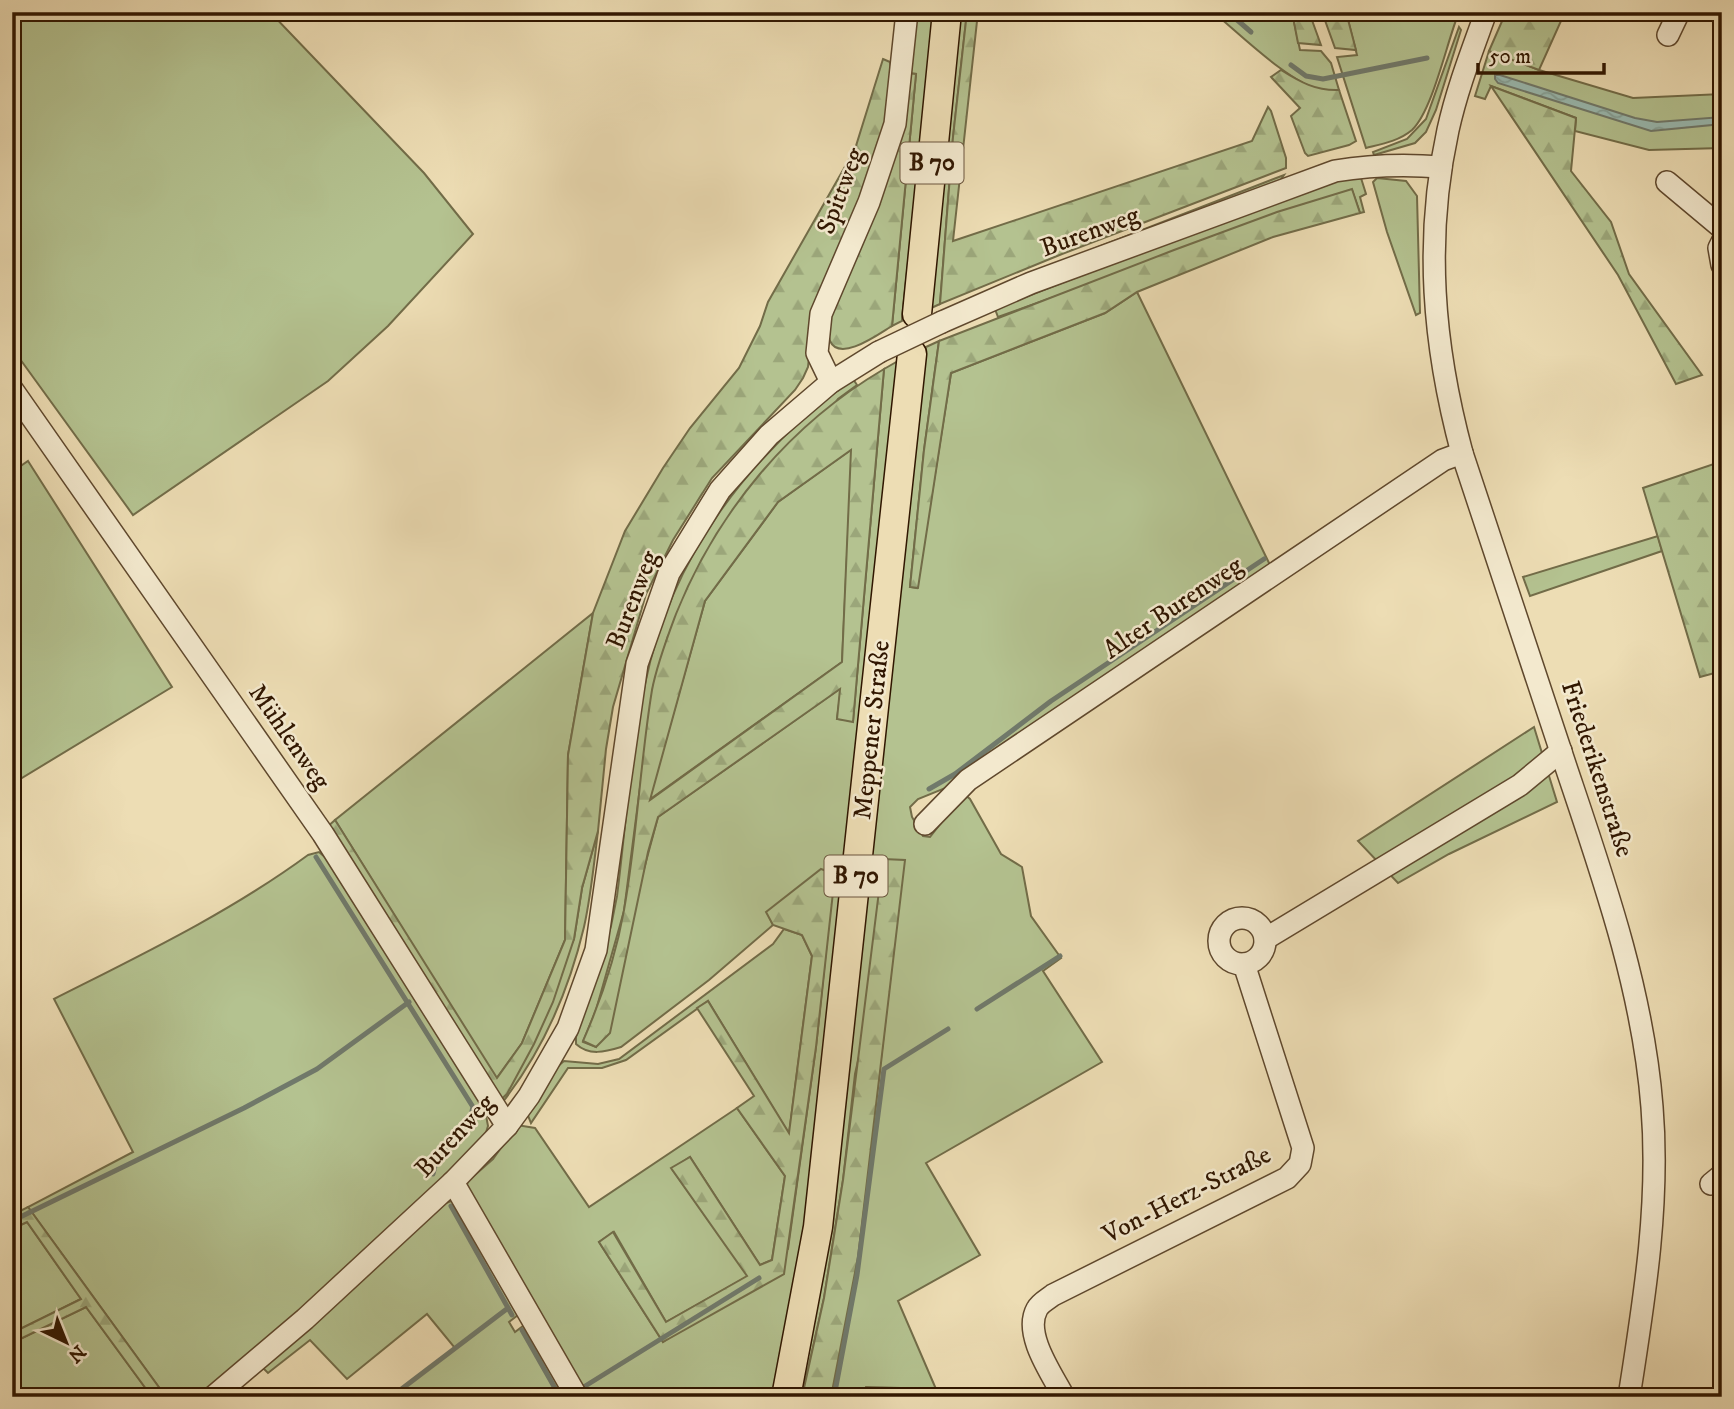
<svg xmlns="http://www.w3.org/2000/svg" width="1734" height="1409" viewBox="0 0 1734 1409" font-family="'IM FELL DW Pica',serif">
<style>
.grass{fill:#b4c290;stroke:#726c48;stroke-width:2}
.forest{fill:url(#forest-firs);stroke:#726c48;stroke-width:2;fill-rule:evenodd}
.water{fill:url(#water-waves);stroke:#70796b;stroke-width:2}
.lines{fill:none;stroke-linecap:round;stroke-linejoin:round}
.stream{stroke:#70796b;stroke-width:5}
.minor-casing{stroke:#5f482d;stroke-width:24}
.major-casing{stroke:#301600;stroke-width:31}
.minor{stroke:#f3e9ce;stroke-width:21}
.major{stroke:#edddb4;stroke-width:28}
.minor-bridge-casing{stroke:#5f482d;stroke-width:24;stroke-linecap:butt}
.minor-bridge{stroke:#f3e9ce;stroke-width:21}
.labels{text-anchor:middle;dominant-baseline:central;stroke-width:5;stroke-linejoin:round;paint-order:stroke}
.shield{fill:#f3e9ce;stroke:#6a553e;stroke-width:2}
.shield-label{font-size:24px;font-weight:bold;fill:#301600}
.street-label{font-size:26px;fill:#301600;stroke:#f3e9ce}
</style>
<defs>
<pattern id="forest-firs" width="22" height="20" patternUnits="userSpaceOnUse" patternTransform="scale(1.75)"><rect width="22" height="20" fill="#b4c290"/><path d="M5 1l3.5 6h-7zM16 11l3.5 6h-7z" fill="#9ba67a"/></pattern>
<pattern id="water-waves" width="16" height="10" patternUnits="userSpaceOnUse" patternTransform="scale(1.75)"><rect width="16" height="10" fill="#9abbb2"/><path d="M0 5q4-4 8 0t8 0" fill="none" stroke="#85a097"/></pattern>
</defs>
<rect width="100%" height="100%" fill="#edddb4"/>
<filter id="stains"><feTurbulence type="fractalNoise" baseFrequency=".00286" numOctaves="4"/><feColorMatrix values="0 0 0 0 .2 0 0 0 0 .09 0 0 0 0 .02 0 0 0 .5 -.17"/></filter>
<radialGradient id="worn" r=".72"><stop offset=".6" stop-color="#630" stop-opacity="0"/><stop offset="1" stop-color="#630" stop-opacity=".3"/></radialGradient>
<!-- grass -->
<g class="grass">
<polygon points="12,12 270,12 424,173 473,234 388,326 328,381 133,515 12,348"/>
<polygon points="913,12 935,12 902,318 902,321 892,326 916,74 906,73"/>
<polygon points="960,12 967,12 953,137 940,304 929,309"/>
<path d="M1213,12H1292L1300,50L1321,51L1331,63L1339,90C1333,90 1327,91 1322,90C1290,84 1240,34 1213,12Z"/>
<path d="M1346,12H1459C1447,41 1433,110 1412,130C1399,141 1382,144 1366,148L1337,57L1357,55Z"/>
<polygon points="1459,27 1461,30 1436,110 1426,132 1415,143 1374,155 1373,152 1407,139 1426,119"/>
<polygon points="1489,51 1539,70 1633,98 1722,94 1722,148 1649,150 1575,131 1576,118 1491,86 1485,99 1475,96"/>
<polygon points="1284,175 1280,181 1088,251"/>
<path d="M1361,178L1366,194L1360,197L1364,212L1360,213L1352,190L998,317L995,309C1071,279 1148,250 1224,221C1262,206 1321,179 1361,178Z"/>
<polygon points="1377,178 1406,181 1417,196 1420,313 1416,315 1387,232 1373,182"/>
<polygon points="1137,292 1270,565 1031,725 958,783 918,799 910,807 912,817 923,836 930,837 964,794 970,799 1001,854 1022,867 1031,916 1061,958 1043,971 1102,1062 926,1163 980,1255 898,1301 936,1389 866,1387 863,1397 831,1397 858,1257 904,860 855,1074 843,1180 824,1298 802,1397 799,1397 822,1281 835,1199 926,347 939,341 924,450 910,587 917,588 951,373 1105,313"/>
<path d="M898,361L821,1121L776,1397H583L465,1191L468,1181L493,1159L517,1125L535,1128L589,1207L737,1108L785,1176L772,1260L760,1265L690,1157L672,1169L748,1276L666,1322L614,1232L599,1242L663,1342L788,1249L816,1047L834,874L767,912L773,925L709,980L621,1047C605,1052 589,1056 576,1044V1037L611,926L617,896C626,826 630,754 645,684C671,557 749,454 853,379L857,385L838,399L668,636L653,687L624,911L596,1010L583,1042L596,1047L658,817L841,688L837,719L853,721L884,369Z"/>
<polygon points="852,449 842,662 649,800 705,601 778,502"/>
<polygon points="28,461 172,687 12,784 12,472"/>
<polygon points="1658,536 1662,551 1530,596 1523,577"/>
<polygon points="593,613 568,755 565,940 522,1043 496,1079 335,820"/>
<polygon points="1534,727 1557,802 1449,854 1398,883 1358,841"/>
<path d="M598,831C594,863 591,896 584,927C569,990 542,1052 502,1103L496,1104L574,939L582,888Z"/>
<path d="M319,852L326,858L485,1110L488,1126L484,1139L432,1194L203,1397H166L28,1207L133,1152L54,999C141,955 229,913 308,855Z"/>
<polygon points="784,929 802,935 812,956 789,1134 708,1001 626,1060 602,1068 568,1068 531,1123 527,1113 557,1067 564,1061 598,1064 619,1059 773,944"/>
<polygon points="454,1200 518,1315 509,1322 515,1332 527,1323 572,1397 391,1397 455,1348 427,1314 347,1379 310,1340 268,1373 262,1367 446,1203"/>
<polygon points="27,1222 81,1299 12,1333 12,1229"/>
<polygon points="86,1307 152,1397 12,1397 12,1343"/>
</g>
<!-- forest -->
<g class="forest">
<polygon points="967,12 978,12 953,241 1252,141 1268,107 1271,111 1286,158 1286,168 1062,254 940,304 953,137"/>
<polygon points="1292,12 1309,12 1321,45 1298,43"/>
<polygon points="1322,12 1346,12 1356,50 1335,48"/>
<polygon points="1506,12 1565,12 1539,70 1489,51"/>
<polygon points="883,59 890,62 892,74 881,149 812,327 808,367 803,378 795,390 712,478 673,540 646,594 613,707 606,749 598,831 582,888 574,939 553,1002 534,1044 507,1094 496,1104 326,828 335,820 497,1078 522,1043 565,940 568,755 593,613 625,531 663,468 690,428 739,368 760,326 768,302 855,149"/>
<path d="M1281,70C1300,82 1316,91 1339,90L1356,141L1349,145L1308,156L1305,153L1291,116L1300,108L1271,77Z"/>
<path d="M906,73L916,74L892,326C880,333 840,363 830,341C828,337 829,329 829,324Z"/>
<polygon points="1491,86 1576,118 1571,171 1611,222 1629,274 1702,375 1676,384 1618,275"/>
<polygon points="1352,189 1360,213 1273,237 1137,292 1105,313 951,373 918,588 910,587 924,450 939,341 1174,250 1277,212"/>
<path d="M884,369L853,722L837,719L840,689L658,817L648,852L610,1033L596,1047L583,1041C601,1000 616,955 624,910C637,838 640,763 652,690C657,664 667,638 676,614C717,512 789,425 884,369ZM851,450L842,662L650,800L705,601L778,502Z"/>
<polygon points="1722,459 1722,671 1700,677 1643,488 1720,462"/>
<polygon points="883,859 905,860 858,1257 831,1397 802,1397 824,1298 843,1180"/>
<polygon points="821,869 835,874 816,1047 784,1274 663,1342 599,1242 613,1232 666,1322 747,1276 671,1168 690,1157 760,1265 772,1260 785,1176 737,1108 754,1096 697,1008 708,1001 789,1133 812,956 802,935 773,925 766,912"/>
<polygon points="28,1207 166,1397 152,1397 86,1307 12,1343 12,1333 81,1299 27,1222 12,1229 12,1215"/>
</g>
<!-- water -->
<polygon class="water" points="1495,75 1500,75 1635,118 1657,122 1722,117 1722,124 1651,131 1498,83 1495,79"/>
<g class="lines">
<!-- stream -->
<g class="stream">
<polyline points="1228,12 1251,32"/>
<polyline points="1291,65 1306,76 1323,79 1427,58"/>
<polyline points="929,789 955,774 1051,701 1264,559"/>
<polyline points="316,857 473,1107 470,1119 437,1158 433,1174"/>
<polyline points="977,1009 1060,956"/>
<polyline points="451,1206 512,1315"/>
<polyline points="12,1221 244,1108 317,1069 409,1002"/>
<polyline points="522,1330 560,1397"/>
<polyline points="582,1388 759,1278"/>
<polyline points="391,1397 508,1308"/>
<polyline points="834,1397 857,1275 884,1069 948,1029"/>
</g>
<!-- minor casing -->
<g class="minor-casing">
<g id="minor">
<path d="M1486,12C1472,51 1457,89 1448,130C1424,240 1433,345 1462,453C1497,559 1532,664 1567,770C1604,880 1643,991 1652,1107C1660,1204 1644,1301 1629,1397"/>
<polyline points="1668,35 1679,12"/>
<polyline points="1667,182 1722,228"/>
<polyline points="1722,242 1719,248 1722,265"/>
<path d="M942,322L1031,283L1335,171C1371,165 1405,164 1441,167"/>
<polyline points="831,382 817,353 821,314 869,202 895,124 907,12"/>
<polyline points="12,389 323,834 507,1126"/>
<polyline points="925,824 968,780 1443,460 1462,453"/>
<circle cx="1242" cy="941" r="23"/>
<polyline points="1265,939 1520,785 1561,751"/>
<polyline points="453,1182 577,1397"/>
<polyline points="1711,1184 1722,1175"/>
<polyline points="213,1397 305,1319 453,1182 507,1126 529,1096 568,1028 596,950 637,664 669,573 720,490 769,435 831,382 879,352"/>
<path d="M1064,1397C1052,1374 1023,1334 1037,1309C1040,1303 1048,1299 1053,1295L1287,1178L1300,1164L1303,1148L1244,964"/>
</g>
</g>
<!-- major casing -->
<g class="major-casing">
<g id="major">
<polyline points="917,314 947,12"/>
<polyline points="786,1397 818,1227 912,354"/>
</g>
</g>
<!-- minor -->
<use href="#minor" class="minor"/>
<!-- major -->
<use href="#major" class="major"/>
<!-- minor-bridge casing -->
<g class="minor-bridge-casing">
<polyline id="minor-bridge" points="879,352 942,322"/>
</g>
<!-- minor-bridge -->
<use href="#minor-bridge" class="minor-bridge"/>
</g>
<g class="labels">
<!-- shield labels -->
<g class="shield">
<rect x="900.5" y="142.5" width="63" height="41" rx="5"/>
<rect x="824.5" y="855.5" width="63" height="41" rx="5"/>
</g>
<g class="shield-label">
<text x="932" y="163">B 70</text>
<text x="856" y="876">B 70</text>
</g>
<!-- street labels -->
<g class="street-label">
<text transform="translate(841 191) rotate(-69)">Spittweg</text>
<text transform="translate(1090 232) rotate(-20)">Burenweg</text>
<text transform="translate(633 600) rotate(-69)">Burenweg</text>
<text transform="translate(1173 608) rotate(-34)">Alter Burenweg</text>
<text transform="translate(872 730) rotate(-84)">Meppener Straße</text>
<text transform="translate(289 737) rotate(55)">Mühlenweg</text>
<text transform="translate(1597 769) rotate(72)">Friederikenstraße</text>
<text transform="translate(455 1136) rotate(-47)">Burenweg</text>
<text transform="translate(1187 1195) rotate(-27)">Von-Herz-Straße</text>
</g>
</g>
<!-- margin -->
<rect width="1734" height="1409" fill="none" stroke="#edddb4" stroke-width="42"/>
<rect x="14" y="14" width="1706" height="1381" fill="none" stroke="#301600" stroke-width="3.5"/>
<rect x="21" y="21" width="1692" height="1367" fill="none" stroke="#301600" stroke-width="2"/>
<!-- north arrow -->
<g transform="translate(66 1342) rotate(137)" stroke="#f3e9ce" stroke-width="5" paint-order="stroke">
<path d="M0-5L12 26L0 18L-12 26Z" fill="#301600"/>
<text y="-10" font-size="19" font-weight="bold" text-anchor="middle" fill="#301600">N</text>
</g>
<!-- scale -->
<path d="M1478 63v10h126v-10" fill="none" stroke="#301600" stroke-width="3.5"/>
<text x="1489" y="63" font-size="21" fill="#301600" stroke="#f3e9ce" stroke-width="5" paint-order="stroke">50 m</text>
<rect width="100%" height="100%" filter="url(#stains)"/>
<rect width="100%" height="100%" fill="url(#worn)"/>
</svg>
